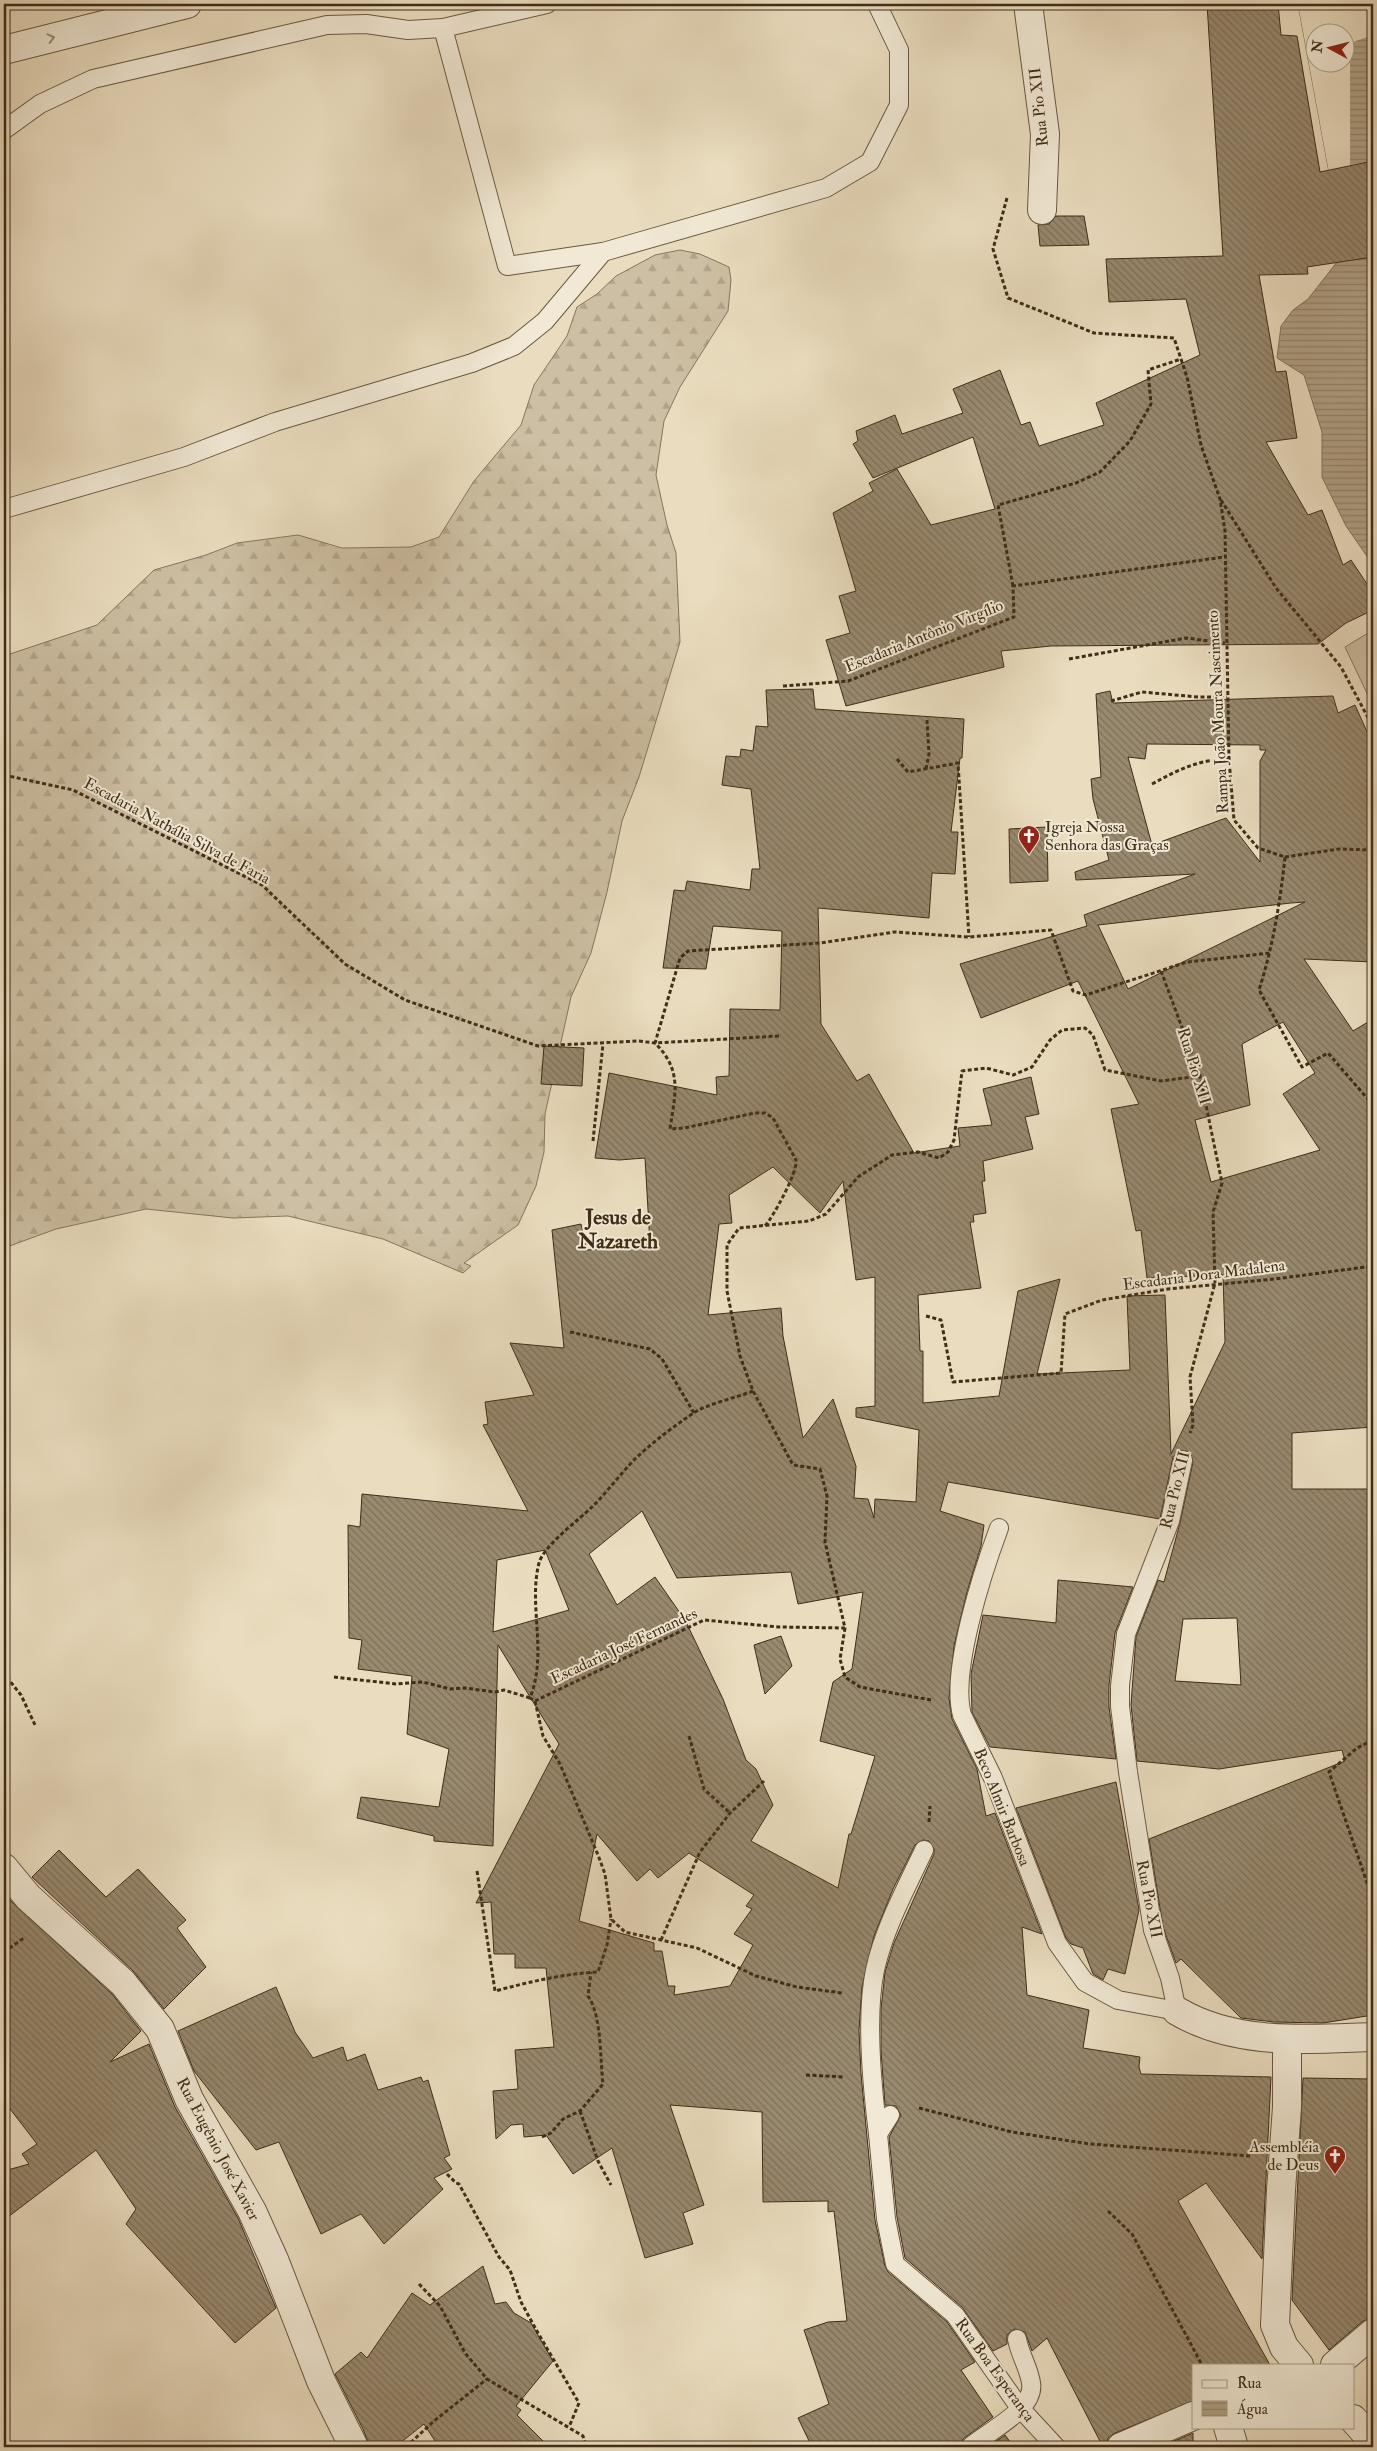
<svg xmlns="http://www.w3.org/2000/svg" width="1377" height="2451" viewBox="0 0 1377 2451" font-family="'IM FELL Double Pica',serif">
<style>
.forest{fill:url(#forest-firs);stroke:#86765e}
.pitch{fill:#cdbfa3;stroke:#86765e}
.water{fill:url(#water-rules);stroke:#83735a;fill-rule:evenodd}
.pier{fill:#eaddbf;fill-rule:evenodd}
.building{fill:url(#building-back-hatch);stroke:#402d18;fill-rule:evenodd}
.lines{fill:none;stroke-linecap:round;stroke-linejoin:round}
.service-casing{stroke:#6a5942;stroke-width:20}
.minor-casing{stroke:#6a5942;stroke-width:30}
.path{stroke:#402d18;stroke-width:3;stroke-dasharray:4 2.5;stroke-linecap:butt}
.service{stroke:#f1e9d5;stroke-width:18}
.minor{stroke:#f1e9d5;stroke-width:28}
.oneway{stroke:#988b76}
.labels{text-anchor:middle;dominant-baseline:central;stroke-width:4;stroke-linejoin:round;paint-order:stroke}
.street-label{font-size:16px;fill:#402d18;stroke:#f1e9d5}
.poi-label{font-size:16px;fill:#402d18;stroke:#f1e9d5;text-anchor:start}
.district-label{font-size:21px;font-weight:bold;fill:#402d18;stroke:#f1e9d5}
</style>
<defs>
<pattern id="forest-firs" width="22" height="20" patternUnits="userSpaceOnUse" patternTransform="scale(1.25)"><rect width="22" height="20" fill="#cdbfa3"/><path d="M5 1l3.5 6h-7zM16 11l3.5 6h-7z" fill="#b1a48c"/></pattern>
<pattern id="water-rules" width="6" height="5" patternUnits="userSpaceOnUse" patternTransform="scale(1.25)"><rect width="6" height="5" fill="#b0a186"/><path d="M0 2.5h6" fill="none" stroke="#91846d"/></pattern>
<pattern id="building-back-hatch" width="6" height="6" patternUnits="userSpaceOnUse" patternTransform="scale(1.25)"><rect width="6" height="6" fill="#98896f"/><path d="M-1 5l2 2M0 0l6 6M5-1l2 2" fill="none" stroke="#7d705a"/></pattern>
</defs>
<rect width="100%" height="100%" fill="#eaddbf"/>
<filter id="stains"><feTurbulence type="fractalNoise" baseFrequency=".004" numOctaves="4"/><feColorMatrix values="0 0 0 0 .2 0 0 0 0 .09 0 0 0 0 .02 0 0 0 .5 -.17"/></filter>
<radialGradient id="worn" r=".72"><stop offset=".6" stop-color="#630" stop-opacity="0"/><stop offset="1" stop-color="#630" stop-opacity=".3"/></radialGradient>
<!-- forest -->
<polygon class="forest" points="680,250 700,254 729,267 731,280 728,311 680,387 664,421 656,475 667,525 676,553 680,642 639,777 622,821 607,892 591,953 571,997 545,1114 544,1152 536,1186 518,1225 464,1263 471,1266 463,1273 383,1239 288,1216 233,1218 146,1209 56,1229 4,1248 4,656 97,625 154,570 206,555 237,543 298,535 342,548 411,547 439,537 474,481 521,425 534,385 567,336 577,307 597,294 616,276 655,255"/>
<!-- pitch -->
<polygon class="pitch" points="1373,630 1373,706 1345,647"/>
<!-- water -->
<path class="water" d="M1298,4H1373V565L1346,526L1322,477V432L1304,375L1277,358L1281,326L1293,310L1308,299L1337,262L1330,178ZM1314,32H1344V62H1314Z"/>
<!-- pier -->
<path class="pier" d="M1298,4H1373V35L1350,43V165L1373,161V257L1337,262L1330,178ZM1314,32H1344V62H1314Z"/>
<!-- building -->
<g class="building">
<polygon points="1207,4 1278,4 1281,35 1297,36 1320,172 1373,161 1373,257 1307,267 1308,274 1259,275 1276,372 1286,371 1297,438 1266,442 1308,515 1322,510 1343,565 1351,560 1373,593 1373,610 1346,623 1318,644 1051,646 1001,651 1004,667 846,706 826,640 850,633 839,596 856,591 833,513 873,491 869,483 897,469 931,525 995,509 973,437 873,478 853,444 858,441 856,431 895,415 902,434 963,413 953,389 1000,370 1021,425 1030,422 1039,446 1104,425 1096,403 1200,355 1186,299 1109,302 1106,259 1223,256"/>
<polygon points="1056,216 1084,216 1089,245 1040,246 1038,225 1049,224"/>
<path d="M813,689L815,709L964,719L962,758H960L951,832H958L955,874L932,873L929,918L818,908L821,1024L857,1081L869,1074L914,1153L960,1146L958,1128L992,1125L983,1089L1031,1077L1039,1114L1025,1117L1033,1149L983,1161L985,1181H982L986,1213L973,1215L974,1222H970L981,1288L918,1295L920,1351H923V1403L999,1396L1018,1291L1060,1279L1037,1374L1130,1370L1127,1296L1165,1295L1171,1454L1225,1342L1223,1275L1147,1278L1141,1230L1136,1231L1111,1109L1139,1104L1078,981L981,1018L960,964L1087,926L1084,915L1195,874L1076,880L1075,872L1109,860L1093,799L1091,779L1101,777L1096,694L1110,691L1113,703L1333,696L1338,713L1355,705L1373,745V834L1368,835L1373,962L1304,959L1353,1031L1373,1019V1427L1292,1433V1489H1373V2015L1323,2023L1274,2022L1241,2018L1181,1959L1176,1963L1163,1927L1149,1839L1345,1761L1342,1750L1219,1769L1137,1761L1131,1705L1136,1637L1158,1580L1164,1582L1180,1523L1193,1462L1190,1452L1180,1450L1173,1457L1160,1519L948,1482L940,1511L984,1525L981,1546L967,1592L954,1646L949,1698L952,1719L977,1769L986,1816L995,1813L1042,1934L1022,1927L1027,1995L1089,2010L1083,2048L1140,2057L1139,2067L1141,2074L1271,2077L1262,2259L1206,2183L1178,2201L1270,2365H1193V2401L1115,2433L1108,2438L1106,2447H1103L1047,2338L1032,2351L1025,2332L1014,2329L1007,2335V2344L993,2351L962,2307L905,2258L897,2217L889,2137L901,2115L896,2106L885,2105L881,2051V2009L885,1972L894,1943L934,1854V1849L929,1841L923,1840L915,1845L893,1889L874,1936L862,1987L859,2030L861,2074L875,2220L885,2266L888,2272L947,2322L975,2362L961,2370L993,2417L963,2439L960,2447H812L798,2418L829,2404L804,2330L828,2322L847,2321L834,2211L828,2212V2201L763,2202L762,2112L670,2105L704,2205L683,2213L693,2244L645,2258L612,2148L573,2174L546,2135L524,2137L523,2124L511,2125L496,2139L493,2091L518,2089L515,2050L554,2047L546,1968H515V1954H494L491,1902L476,1903L559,1744L498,1645L493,1846L434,1841V1836L357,1818L361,1797L439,1807L449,1749L407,1734L412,1676L358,1669L362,1640L349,1638L348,1525L360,1527L362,1494L528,1511L483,1425L488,1424L485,1402L534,1395L510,1343L564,1348L552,1230L581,1224L587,1250L650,1244L645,1158L619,1160L595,1158L609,1073L717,1095L716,1077L729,1076L730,1009L780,1010L782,931L713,926L706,969L663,968L674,890L685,891L687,881L750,890L752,869H760L751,789L722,785L726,756L740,757L741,749L753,751L756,726L768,727L766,690ZM1147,744L1260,745V750H1266L1260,761V862L1226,818L1152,845L1128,757L1145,759ZM1305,902L1128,989L1098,925L1291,903ZM1283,1022L1315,1073L1283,1094L1320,1150L1211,1182L1195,1120L1250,1105L1242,1044ZM773,1167L820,1213L843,1181L856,1280L875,1277V1406L856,1408V1417L919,1430L916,1502L875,1499L874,1518L868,1499L854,1498L856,1466L833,1399L803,1438L783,1336L781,1308L708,1315L719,1224L732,1223L729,1195ZM642,1511L677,1578L791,1572L798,1604L863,1592L852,1669L833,1682L820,1741L875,1756L851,1834H849L838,1888L751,1841L773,1805L756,1769L746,1760L723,1699L685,1620L655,1577L617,1605L589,1554ZM545,1550L569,1610L493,1632L497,1560ZM1237,1618L1241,1685L1175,1681L1183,1619ZM597,1834L637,1881L650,1869L658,1878L689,1853L754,1895L746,1906L752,1909L734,1934L753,1945L730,1986L674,1995L675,1986H668L662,1951H654V1943L579,1921Z"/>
<polygon points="1047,827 1048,881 1010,883 1009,829"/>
<polygon points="544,1046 584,1048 582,1086 541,1084"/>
<polygon points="1058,1580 1133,1587 1115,1633 1109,1685 1109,1707 1116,1759 990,1747 972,1712 971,1674 983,1615 1056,1623"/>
<polygon points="781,1636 792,1666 765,1694 754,1645"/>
<polygon points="1116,1782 1139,1910 1125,1974 1108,1969 1103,1980 1093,1974 1083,1948 1071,1944 1066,1938 1016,1808"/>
<polygon points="59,1850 106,1897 138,1869 186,1920 177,1928 206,1967 164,2009 133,1971 32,1877"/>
<polygon points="10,1900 112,1994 141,2031 110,2062 149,2044 175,2107 238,2218 276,2308 235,2343 126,2224 136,2209 96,2150 4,2220 4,2171 29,2164 22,2154 37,2144 4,2101 4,1906"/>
<polygon points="276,1987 295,2032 313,2058 343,2047 347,2061 365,2054 378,2090 421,2077 423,2082 428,2080 450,2155 444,2158 452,2169 434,2178 443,2189 384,2244 361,2214 321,2234 279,2142 256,2150 194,2071 178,2031"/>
<polygon points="1303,2078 1373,2079 1373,2318 1363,2321 1329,2350 1292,2300"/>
<polygon points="483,2266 495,2304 506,2302 514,2313 531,2323 553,2361 516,2406 521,2410 517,2415 549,2447 439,2447 424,2424 395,2447 370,2447 363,2429 335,2374 361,2352 367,2358 412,2293 430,2305"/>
<polygon points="1193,2433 1193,2447 1160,2447"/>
<polygon points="1005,2435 1014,2447 987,2447 1004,2436"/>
</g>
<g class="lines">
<!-- service casing -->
<g class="service-casing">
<g id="service">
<polyline points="443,28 507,266 603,252"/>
<polyline points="4,130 40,104 93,79 327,25 366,24 408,30 443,28 547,4"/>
<polyline points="4,509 184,457 275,422 472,363 514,346 545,321 603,252 826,188 870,162 899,105 899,50 877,4"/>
<path d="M999,1528C983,1571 950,1671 962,1715L993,1778L1057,1943L1085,1982L1118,2000L1177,2011L1170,1978L1153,1930L1128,1772L1120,1706V1686L1126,1634L1170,1521L1183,1460"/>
<polyline points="890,2115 878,2134 886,2219 895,2264 955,2315 1020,2408 1056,2447"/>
<path d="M878,2134C872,2086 865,2017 875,1970C884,1929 906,1888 924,1850"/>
<path d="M970,2447C987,2432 1036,2409 1031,2383C1029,2368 1020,2355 1017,2339"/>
</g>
</g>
<!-- minor casing -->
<g class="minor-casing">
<g id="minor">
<polyline points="1028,4 1045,134 1042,210"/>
<polyline points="4,50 187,4"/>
<polyline points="4,1868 28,1897 123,1983 160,2029 189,2099 252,2211 275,2262 321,2381 354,2447"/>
<path d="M1177,2011C1236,2046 1307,2039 1373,2037"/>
<polyline points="1287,2040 1287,2107 1281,2190 1275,2325 1284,2347 1299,2365"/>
<polyline points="1335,2365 1373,2333"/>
<polyline points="1353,2419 1373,2441"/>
<polyline points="1228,2427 1234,2447"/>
<polyline points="1121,2447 1193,2416"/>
</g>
</g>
<!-- path -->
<g class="path">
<polyline points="1007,198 993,249 1008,298 1094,333 1174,338 1181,359"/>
<polyline points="1221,500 1276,588 1341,667 1373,727"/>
<path d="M1013,586L998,505L1076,483L1100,472L1130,441L1151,404L1148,370L1181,359L1187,377L1201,445L1220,499L1225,531L1229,759L1234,820L1258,848L1285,857C1280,903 1273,946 1259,990L1302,1067L1328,1053L1373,1105"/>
<polyline points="1069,659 1186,638 1225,643"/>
<polyline points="783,686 848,681 1014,617 1013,586 1224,557"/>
<polyline points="1111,701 1142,692 1198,697 1227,697"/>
<polyline points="897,759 908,772 958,763 969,937"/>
<polyline points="926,769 929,754 927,720"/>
<path d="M4,775L73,790L262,885L345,964L405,1000L538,1046L638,1041L655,1043C683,1071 675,1094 670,1129L684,1128L755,1113H765L773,1118L796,1160C798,1172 773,1217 765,1226"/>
<path d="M1152,784C1180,769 1197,760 1229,759"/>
<polyline points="1285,857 1339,849 1373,850"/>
<polyline points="1161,971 1200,1076 1222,1183 1213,1212 1215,1283 1190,1377 1193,1425 1190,1433"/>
<polyline points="779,1036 655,1043 680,958 688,951 820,943 895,932 969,937 1051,930 1073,991 1086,995 1187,962 1271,953"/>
<polyline points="593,1141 603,1044"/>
<polyline points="926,1316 941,1320 953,1382 1061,1373 1065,1314 1102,1300 1168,1289 1275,1279 1373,1266"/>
<polyline points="570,1332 650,1349 662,1359 694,1413"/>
<path d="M753,1391C736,1398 706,1404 692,1414C673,1427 653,1442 636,1458C621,1473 608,1491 593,1506C579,1520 544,1545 539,1563C528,1606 548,1653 530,1698L535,1701L543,1736L560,1764L598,1855L605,1874L611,1919L625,1932L697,1948L756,1976L797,1987L842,1993"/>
<polyline points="4,1664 9,1680 21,1695 36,1727"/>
<polyline points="334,1677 396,1684 423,1682 450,1689 465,1688 495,1692 504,1690 530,1698"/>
<polyline points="931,1700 860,1687 845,1677 840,1659 845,1628 825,1542 827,1496 820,1469 793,1465 753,1391 740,1356 727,1291 727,1245 739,1228 809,1221 826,1214 858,1177 892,1155 918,1152 939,1158 948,1152 954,1140 962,1071 986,1068 1013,1075 1032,1067 1050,1040 1062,1030 1085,1028 1093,1035 1105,1070 1161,1081 1200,1076"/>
<polyline points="535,1701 704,1620 779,1627 845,1628"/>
<polyline points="689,1736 704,1789 730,1813"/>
<polyline points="1373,1740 1357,1748 1329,1772 1373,1900"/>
<polyline points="929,1822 930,1806"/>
<path d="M477,1871L495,1991C529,1982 562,1974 598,1972L607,1945L611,1919"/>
<polyline points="661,1940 700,1852 730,1813 764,1781"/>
<polyline points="4,1952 24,1938"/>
<polyline points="806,2075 844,2077"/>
<polyline points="919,2108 1012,2132 1090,2144 1251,2156"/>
<polyline points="580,2111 598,2161 611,2185"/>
<path d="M542,2137L551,2133L563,2119L580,2111L603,2084C600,2060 602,2016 588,1996L591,1972"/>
<polyline points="447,2174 456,2183 459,2184 499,2257 510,2270 521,2302 538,2333 579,2403 569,2427"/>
<polyline points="1108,2211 1132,2234 1202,2365"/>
<polyline points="419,2284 440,2306 465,2353 487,2379 583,2436 586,2447"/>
<polyline points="406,2447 434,2421 487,2379"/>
</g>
<!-- service -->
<use href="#service" class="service"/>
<!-- minor -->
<use href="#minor" class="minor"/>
</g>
<!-- one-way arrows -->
<defs><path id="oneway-chevron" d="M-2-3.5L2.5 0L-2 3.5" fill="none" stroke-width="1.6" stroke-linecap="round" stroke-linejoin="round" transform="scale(1.25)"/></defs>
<use class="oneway" href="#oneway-chevron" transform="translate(51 38) rotate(-14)"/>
<!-- icons -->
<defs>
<g id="church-pin" transform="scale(1.125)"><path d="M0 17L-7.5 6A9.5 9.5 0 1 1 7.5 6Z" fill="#8f2418" stroke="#f1e9d5"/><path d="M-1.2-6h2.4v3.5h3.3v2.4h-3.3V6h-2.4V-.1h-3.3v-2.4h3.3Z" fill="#fff"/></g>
</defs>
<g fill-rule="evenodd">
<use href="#church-pin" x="1029" y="836"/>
<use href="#church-pin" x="1335" y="2156"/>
</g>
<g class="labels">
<!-- street labels -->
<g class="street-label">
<text transform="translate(1039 107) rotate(-96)">Rua Pio XII</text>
<text transform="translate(924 636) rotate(-22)">Escadaria Antônio Virgílio</text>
<text transform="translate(1218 712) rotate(-93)">Rampa João Moura Nascimento</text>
<text transform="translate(177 831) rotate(28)">Escadaria Nathália Silva de Faria</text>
<text transform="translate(1194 1066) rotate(73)">Rua Pio XII</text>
<text transform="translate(1204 1275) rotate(-7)">Escadaria Dora Madalena</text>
<text transform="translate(1175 1490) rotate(-76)">Rua Pio XII</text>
<text transform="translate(624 1646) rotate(-25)">Escadaria José Fernandes</text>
<text transform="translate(1002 1807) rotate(68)">Beco Almir Barbosa</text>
<text transform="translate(1149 1899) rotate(79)">Rua Pio XII</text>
<text transform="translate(218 2149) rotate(62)">Rua Eugênio José Xavier</text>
<text transform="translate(995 2370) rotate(54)">Rua Boa Esperança</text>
</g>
<!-- poi labels -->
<g class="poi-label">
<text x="1045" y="827">Igreja Nossa<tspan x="1045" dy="18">Senhora das Graças</tspan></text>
<text x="1319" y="2147" text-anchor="end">Assembléia<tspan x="1319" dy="18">de Deus</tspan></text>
</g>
<!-- district labels -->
<g class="district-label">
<text x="618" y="1217">Jesus de<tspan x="618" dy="24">Nazareth</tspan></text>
</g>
</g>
<!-- margin -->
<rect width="1377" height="2451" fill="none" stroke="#eaddbf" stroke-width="20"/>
<rect x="5" y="5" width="1367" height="2441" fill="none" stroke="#402d18" stroke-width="2.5"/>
<rect x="10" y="10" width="1357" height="2431" fill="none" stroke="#402d18"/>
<!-- legend -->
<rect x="1192" y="2364" width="162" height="65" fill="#f1e9d5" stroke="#aa9e89"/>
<rect x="1202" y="2380" width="25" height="8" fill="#f1e9d5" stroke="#aa9e89"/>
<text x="1237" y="2388" font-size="15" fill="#402d18">Rua</text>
<rect x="1202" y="2401" width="25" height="15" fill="url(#water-rules)" stroke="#aa9e89"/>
<text x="1237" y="2414" font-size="15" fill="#402d18">Água</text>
<!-- north arrow -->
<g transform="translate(1330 48) rotate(277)"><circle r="24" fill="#f1e9d5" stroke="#aa9e89"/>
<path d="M0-4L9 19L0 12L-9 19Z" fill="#8f2418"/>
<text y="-8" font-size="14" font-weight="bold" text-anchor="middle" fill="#402d18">N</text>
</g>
<rect width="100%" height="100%" filter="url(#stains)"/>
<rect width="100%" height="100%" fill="url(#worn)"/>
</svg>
